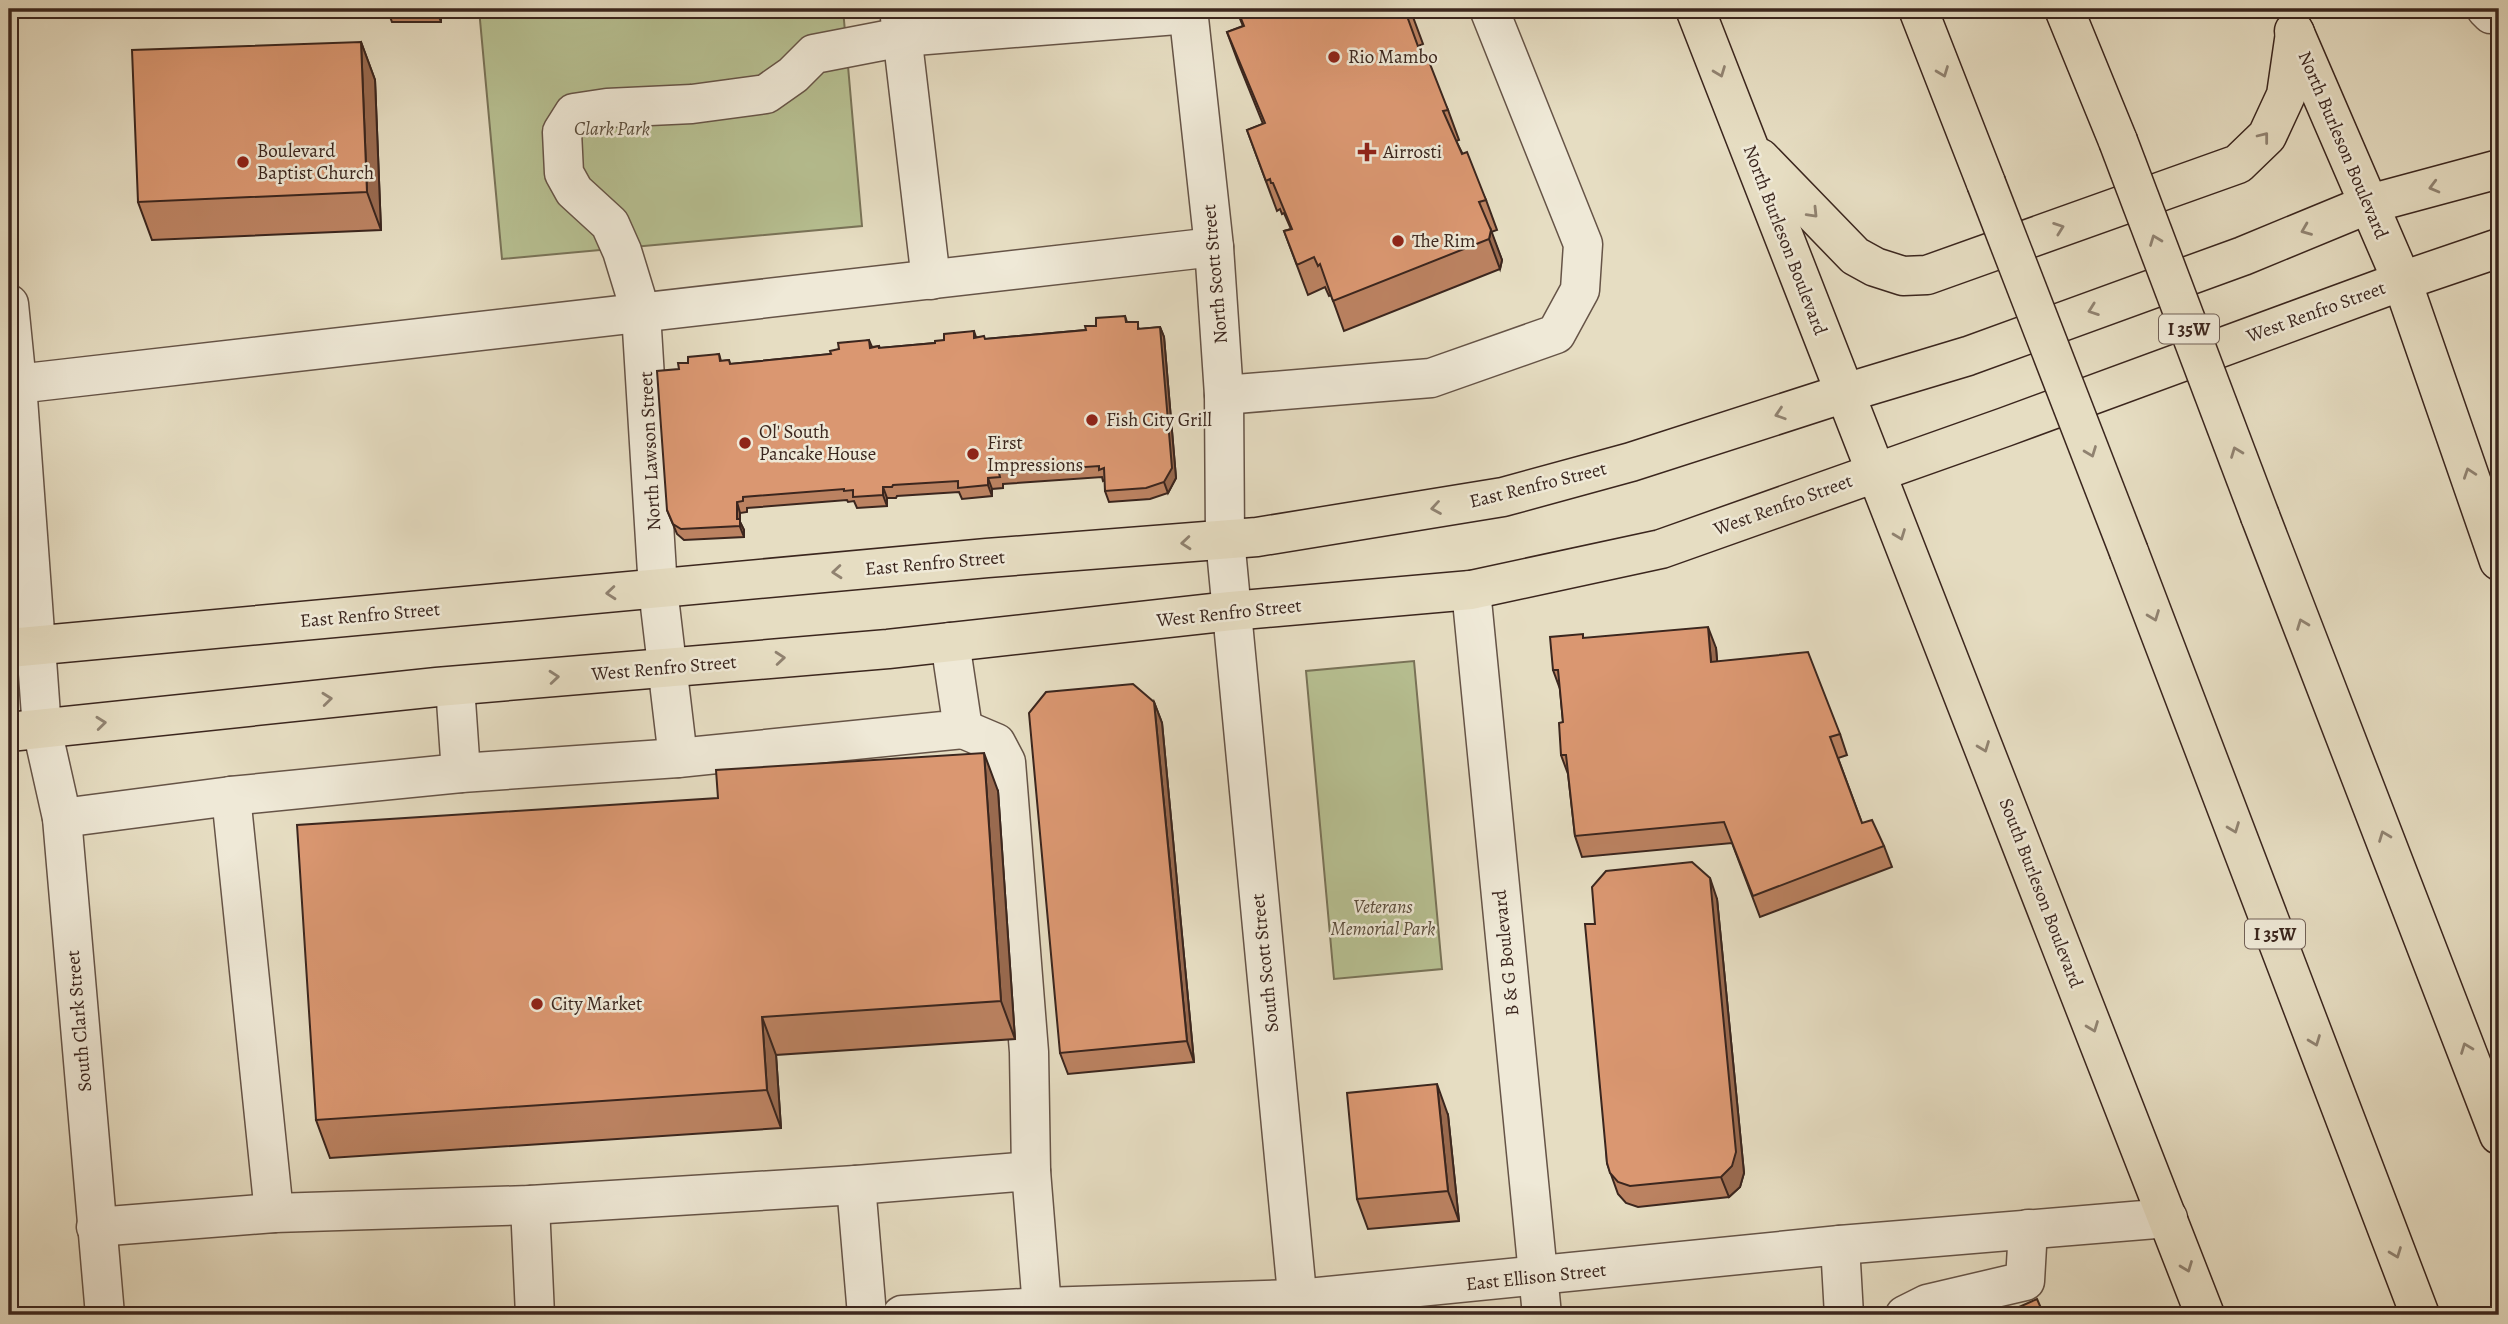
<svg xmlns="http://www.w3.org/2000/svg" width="2508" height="1324" viewBox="0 0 2508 1324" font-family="Alegreya,serif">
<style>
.green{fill:#b7c092;stroke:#797358;stroke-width:2}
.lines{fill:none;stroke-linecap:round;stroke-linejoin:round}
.minor-casing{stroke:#665447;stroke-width:41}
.major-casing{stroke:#3b261e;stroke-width:41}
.highway-casing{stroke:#3b261e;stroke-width:41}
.minor{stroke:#efe9d7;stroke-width:38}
.major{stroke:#e6ddc2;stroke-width:38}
.highway{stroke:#e6ddc2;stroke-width:38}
.highway-bridge-casing{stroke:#3b261e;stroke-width:41;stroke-linecap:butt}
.highway-bridge{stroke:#e6ddc2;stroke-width:38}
.wall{fill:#bb8261;stroke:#3b261e;stroke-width:2}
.shaded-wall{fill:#996a4f;stroke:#3b261e;stroke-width:2}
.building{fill:#da9771;stroke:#3b261e;stroke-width:2}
.oneway{stroke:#908270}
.poi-dot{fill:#8f2418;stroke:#efe9d7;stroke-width:2.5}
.labels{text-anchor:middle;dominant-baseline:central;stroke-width:5;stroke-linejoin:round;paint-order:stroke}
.shield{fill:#efe9d7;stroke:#716056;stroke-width:2}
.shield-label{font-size:18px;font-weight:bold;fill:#3b261e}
.poi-label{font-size:19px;fill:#3b261e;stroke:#efe9d7;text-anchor:start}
.park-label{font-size:19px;font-style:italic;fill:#5a4c3b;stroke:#efe9d7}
.street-label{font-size:19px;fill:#3b261e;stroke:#efe9d7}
</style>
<rect width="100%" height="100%" fill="#e6ddc2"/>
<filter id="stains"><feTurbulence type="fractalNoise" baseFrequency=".00286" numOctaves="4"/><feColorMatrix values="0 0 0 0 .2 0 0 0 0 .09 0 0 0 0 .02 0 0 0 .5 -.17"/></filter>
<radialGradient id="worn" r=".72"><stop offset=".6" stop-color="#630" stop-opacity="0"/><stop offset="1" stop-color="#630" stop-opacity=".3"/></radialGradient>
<!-- green -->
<g class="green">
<polygon points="479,9 843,9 862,226 502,259"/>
<polygon points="1414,661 1442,969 1334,979 1306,671"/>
</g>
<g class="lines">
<!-- minor casing -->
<g class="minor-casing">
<g id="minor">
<polyline points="899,9 931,280"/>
<polyline points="1188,9 1214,247 1224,395 1225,539 1299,1315"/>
<polyline points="2486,9 2491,14 2499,12"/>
<polyline points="9,304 17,384 42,729 62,818 105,1315"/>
<polyline points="17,384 1214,247"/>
<polyline points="1224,395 1431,378 1556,334 1580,290 1583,244 1489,9"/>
<polyline points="1471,590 1542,1315"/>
<polyline points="455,686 461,773"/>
<polyline points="963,729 996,743 1006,762 1029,1052 1031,1171"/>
<polyline points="678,758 658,589 641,313 622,251 610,224 574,191 564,173 562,132 574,113 607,108 692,104 766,94 793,75 814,54 902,37 1189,14"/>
<polyline points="231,796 274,1213"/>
<polyline points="62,818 231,796 461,773 678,758 963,729 950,642"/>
<polyline points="856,1185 867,1315"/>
<polyline points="530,1205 535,1315"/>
<polyline points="96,1227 274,1213 530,1205 856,1185 1031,1171 1042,1307"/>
<polyline points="1840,1245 1844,1315"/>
<polyline points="902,1315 1042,1307 1298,1299 1840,1245 2168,1218"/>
<polyline points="1905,1315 1927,1304 2025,1281 2028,1229"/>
</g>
</g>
<!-- major casing -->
<g class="major-casing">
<g id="major">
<polyline points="1695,9 2205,1315"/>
<polyline points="2294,31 2402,281 2499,561"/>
<polyline points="1760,158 1855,256 1875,267 1903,276 1927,275 2238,164 2267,136 2286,95 2295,33"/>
<polyline points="9,648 987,558 1257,537 1503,497 1631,462 1845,393 1968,356 2243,256 2369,204 2499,169"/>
<polyline points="9,732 437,687 888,649 1231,611 1471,590 1661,549 2005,427 2402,281 2499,248"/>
</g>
</g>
<!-- highway casing -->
<g class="highway-casing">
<g id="highway">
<polyline points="1918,9 1986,183"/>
<polyline points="2064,9 2118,141"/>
<polyline points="2260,516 2499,1135"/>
<polyline points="2129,552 2420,1315"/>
</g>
</g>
<!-- minor -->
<use href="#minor" class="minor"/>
<!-- major -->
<use href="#major" class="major"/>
<!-- highway -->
<use href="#highway" class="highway"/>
<!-- highway-bridge casing -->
<g class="highway-bridge-casing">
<g id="highway-bridge">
<polyline points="2118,141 2260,516"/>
<polyline points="1986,183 2129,552"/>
</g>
</g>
<!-- highway-bridge -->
<use href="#highway-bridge" class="highway-bridge"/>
</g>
<!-- wall -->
<g class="wall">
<polygon points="387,9 441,9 441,22 392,22"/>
<polygon points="1236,9 1410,9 1423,44 1418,46 1423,60 1448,110 1459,140 1456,141 1486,200 1497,230 1491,232 1502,260 1500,269 1344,331 1331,295 1329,296 1325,287 1308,295 1284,231 1291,229 1284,213 1282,214 1280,209 1277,211 1247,130 1263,124 1238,62 1227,32 1243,26"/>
<polygon points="361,42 375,80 381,230 152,240 138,202"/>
<polygon points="1125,316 1127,322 1140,329 1160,327 1164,337 1176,478 1168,493 1150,499 1109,502 1105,491 1105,480 1103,481 1102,477 1003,484 1003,488 992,489 992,496 962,499 959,492 897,496 896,498 887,498 887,506 857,508 854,501 848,502 847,500 747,508 747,512 740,513 740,522 744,530 744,537 684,540 677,534 667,510 679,369 688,363 719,354 721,361 729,360 730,364 831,354 839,349 869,340 872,347 879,346 880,348 935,343 974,331 976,337 985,339 1086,330"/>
<polygon points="1584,638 1716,648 1717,661 1840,734 1847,755 1838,758 1862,823 1884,846 1892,867 1760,917 1732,843 1582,857 1575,836 1568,774 1561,755 1563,722 1560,689 1553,670"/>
<polygon points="1154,702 1162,723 1194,1062 1068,1074 1060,1053"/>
<polygon points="998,791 1015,1039 776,1055 781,1128 330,1158 316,1120"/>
<polygon points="1717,899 1744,1173 1740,1187 1729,1197 1638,1207 1626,1203 1618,1194 1607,1163 1595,924"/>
<polygon points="1448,1115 1459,1221 1368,1229 1357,1199"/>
</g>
<!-- shaded-wall -->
<g class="shaded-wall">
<polygon points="436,9 441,9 441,22"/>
<polygon points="361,42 375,80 381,230 367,192"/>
<polygon points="1491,230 1502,260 1500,269 1489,239"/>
<polygon points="1160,327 1164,337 1176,478 1168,493 1164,482"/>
<polygon points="988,478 992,489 992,496 988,485"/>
<polygon points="883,487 887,498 887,506 883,495"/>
<polygon points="737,502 740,513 740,522 744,530 744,537 737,519"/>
<polygon points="1708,627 1716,648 1719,683 1711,662"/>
<polygon points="1154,702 1162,723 1194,1062 1187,1041"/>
<polygon points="984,753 998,791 1015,1039 1001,1001"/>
<polygon points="1710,878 1717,899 1744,1173 1740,1187 1729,1197 1721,1177"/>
<polygon points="762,1017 776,1055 781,1128 767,1090"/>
<polygon points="1437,1084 1448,1115 1459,1221 1448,1191"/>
</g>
<!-- building -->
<g class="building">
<polygon points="1237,9 1410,9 1412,14 1407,16 1423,60 1428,59 1448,110 1443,111 1462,154 1467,152 1486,200 1479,202 1491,230 1489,239 1333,301 1320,264 1318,266 1314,257 1297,265 1284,231 1292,229 1273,183 1271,183 1270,179 1266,181 1247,130 1265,123 1227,32 1244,26"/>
<polygon points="361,42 367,192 138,202 132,50"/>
<polygon points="1125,316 1126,322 1138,322 1138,329 1160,327 1172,468 1164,482 1146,488 1105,491 1104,468 1099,470 1099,466 999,473 1000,477 988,478 988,485 958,488 958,481 893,485 892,487 883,487 883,495 853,497 853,490 844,491 844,489 743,497 743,501 737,502 737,519 740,519 740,526 681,529 673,524 667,510 657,371 679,369 678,363 688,363 688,357 719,354 720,361 729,360 730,364 831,354 830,351 839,349 838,343 869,340 870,348 879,346 879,348 935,343 935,341 944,340 944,334 974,331 974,338 984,336 985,339 1086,330 1085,326 1096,326 1096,318"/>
<polygon points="1708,627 1711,662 1808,652 1840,734 1830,737 1862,823 1872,820 1884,846 1753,896 1724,822 1575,836 1566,755 1561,755 1559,723 1563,722 1558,670 1553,670 1550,637 1583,634 1583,638"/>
<polygon points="1133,684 1154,702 1187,1041 1060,1053 1029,713 1046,692"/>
<polygon points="984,753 1001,1001 762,1017 767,1090 316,1120 297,825 718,798 716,770"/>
<polygon points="1692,862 1710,878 1736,1152 1732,1166 1721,1177 1630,1186 1618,1182 1610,1173 1607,1163 1585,924 1595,924 1592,887 1606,871"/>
<polygon points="1437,1084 1448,1191 1357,1199 1347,1093"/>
<polygon points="2037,1299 2044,1315 2001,1315"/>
</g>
<!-- one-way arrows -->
<defs><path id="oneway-chevron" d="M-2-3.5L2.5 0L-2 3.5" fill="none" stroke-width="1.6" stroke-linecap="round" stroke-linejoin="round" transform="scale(1.75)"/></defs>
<g class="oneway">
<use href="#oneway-chevron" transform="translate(1720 72) rotate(69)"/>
<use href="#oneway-chevron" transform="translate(1943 72) rotate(69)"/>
<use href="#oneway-chevron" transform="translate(2264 137) rotate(-52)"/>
<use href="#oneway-chevron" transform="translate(2434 187) rotate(165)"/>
<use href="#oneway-chevron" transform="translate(1813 213) rotate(46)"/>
<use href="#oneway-chevron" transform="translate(2059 228) rotate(-20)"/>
<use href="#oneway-chevron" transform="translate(2306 230) rotate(158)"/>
<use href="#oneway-chevron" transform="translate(2155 240) rotate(-111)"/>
<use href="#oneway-chevron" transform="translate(2093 310) rotate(160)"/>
<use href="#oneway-chevron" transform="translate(1780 414) rotate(162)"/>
<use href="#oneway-chevron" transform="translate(2091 452) rotate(69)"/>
<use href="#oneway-chevron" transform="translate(2236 452) rotate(-111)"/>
<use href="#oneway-chevron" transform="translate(2469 473) rotate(-109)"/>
<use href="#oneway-chevron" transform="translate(1436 508) rotate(171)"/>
<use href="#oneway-chevron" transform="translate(1900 535) rotate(69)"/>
<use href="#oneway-chevron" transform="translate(1186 543) rotate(175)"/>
<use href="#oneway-chevron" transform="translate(837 572) rotate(175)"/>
<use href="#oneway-chevron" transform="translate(611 593) rotate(175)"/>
<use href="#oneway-chevron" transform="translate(2154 616) rotate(69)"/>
<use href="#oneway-chevron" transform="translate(2302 624) rotate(-111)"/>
<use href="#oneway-chevron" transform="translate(780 658) rotate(-5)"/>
<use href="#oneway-chevron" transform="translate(554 677) rotate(-5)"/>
<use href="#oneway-chevron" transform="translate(327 699) rotate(-6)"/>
<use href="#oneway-chevron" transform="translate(101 723) rotate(-6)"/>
<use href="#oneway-chevron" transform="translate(1984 747) rotate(69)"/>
<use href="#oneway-chevron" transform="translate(2234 828) rotate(69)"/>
<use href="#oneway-chevron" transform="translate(2384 836) rotate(-111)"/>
<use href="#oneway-chevron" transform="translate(2093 1027) rotate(69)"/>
<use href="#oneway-chevron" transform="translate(2315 1041) rotate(69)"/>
<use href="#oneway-chevron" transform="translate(2466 1048) rotate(-111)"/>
<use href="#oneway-chevron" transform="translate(2396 1253) rotate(69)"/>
<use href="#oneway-chevron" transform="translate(2187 1267) rotate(69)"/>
</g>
<!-- markers -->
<g class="poi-dot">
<circle cx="1334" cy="57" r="7"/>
<path d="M1363.5 141.5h7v7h7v7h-7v7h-7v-7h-7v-7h7z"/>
<circle cx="243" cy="162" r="7"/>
<circle cx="1398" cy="241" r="7"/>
<circle cx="1092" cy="420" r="7"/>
<circle cx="745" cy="443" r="7"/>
<circle cx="973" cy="454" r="7"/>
<circle cx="537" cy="1004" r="7"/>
</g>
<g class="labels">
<!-- shield labels -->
<g class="shield">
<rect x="2159" y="314.5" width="60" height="29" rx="5"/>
<rect x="2245" y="919.5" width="60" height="29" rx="5"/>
</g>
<g class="shield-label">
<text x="2189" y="329">I 35W</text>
<text x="2275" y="934">I 35W</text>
</g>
<!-- poi labels -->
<g class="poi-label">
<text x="1348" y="57">Rio Mambo</text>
<text x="257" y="151">Boulevard<tspan x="257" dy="22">Baptist Church</tspan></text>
<text x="1383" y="152">Airrosti</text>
<text x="1412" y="241">The Rim</text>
<text x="1106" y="420">Fish City Grill</text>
<text x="759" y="432">Ol' South<tspan x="759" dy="22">Pancake House</tspan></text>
<text x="987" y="443">First<tspan x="987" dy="22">Impressions</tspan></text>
<text x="551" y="1004">City Market</text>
</g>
<!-- park labels -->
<g class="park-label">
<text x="612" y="129">Clark Park</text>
<text x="1383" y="907">Veterans<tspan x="1383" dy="22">Memorial Park</tspan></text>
</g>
<!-- street labels -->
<g class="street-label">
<text transform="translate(2343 145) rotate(67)">North Burleson Boulevard</text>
<text transform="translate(1785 240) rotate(69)">North Burleson Boulevard</text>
<text transform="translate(1215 274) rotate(-95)">North Scott Street</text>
<text transform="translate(2316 312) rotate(-20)">West Renfro Street</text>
<text transform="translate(650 451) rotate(-93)">North Lawson Street</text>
<text transform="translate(1538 485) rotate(-14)">East Renfro Street</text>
<text transform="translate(1783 505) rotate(-20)">West Renfro Street</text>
<text transform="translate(935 563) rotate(-5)">East Renfro Street</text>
<text transform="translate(1229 613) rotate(-6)">West Renfro Street</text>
<text transform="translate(370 615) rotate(-5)">East Renfro Street</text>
<text transform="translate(664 668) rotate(-5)">West Renfro Street</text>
<text transform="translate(2041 893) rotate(69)">South Burleson Boulevard</text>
<text transform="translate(1506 953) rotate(-96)">B &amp; G Boulevard</text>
<text transform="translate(1265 963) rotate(-96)">South Scott Street</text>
<text transform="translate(79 1021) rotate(-95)">South Clark Street</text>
<text transform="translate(1536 1277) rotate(-6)">East Ellison Street</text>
</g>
</g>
<!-- margin -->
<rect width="2508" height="1324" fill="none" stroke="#e6ddc2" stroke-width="35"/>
<rect x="10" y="10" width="2487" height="1303" fill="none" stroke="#3b261e" stroke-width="3.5"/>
<rect x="18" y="18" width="2473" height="1289" fill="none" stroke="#3b261e" stroke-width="2"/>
<rect width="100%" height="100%" filter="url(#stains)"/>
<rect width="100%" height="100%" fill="url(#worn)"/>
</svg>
